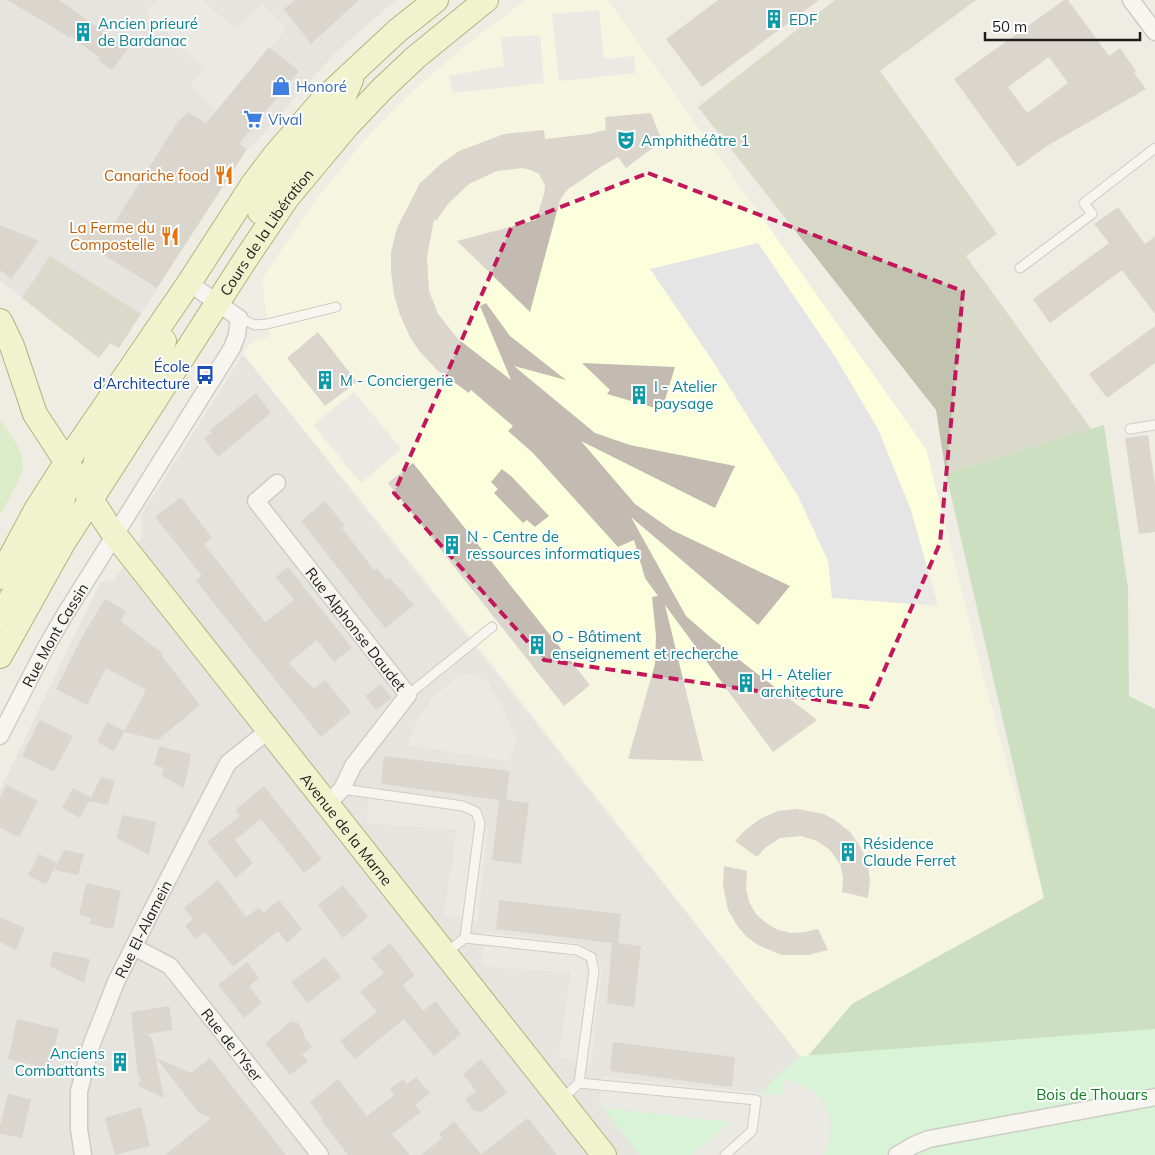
<svg xmlns="http://www.w3.org/2000/svg" width="1155" height="1155" viewBox="0 0 1155 1155" font-family="Mulish,sans-serif">
<style>
.residential{fill:#dbdada}
.education{fill:#fcffdb}
.construction{fill:#c2c3ae}
.grass{fill:#c3eba7}
.forest{fill:#a2cf96}
.park{fill:#befbc7}
.parking{fill:#e5e5e5}
.building{fill:#c3bab2;fill-rule:evenodd}
.lines{fill:none;stroke-linecap:round;stroke-linejoin:round}
.lane-casing{stroke:#a4a4a4;stroke-width:11}
.street-casing{stroke:#a4a4a4;stroke-width:19}
.secondary-casing{stroke:#607602;stroke-width:26}
.lane{stroke:#fff;stroke-width:9}
.street{stroke:#fff;stroke-width:16}
.secondary{stroke:#f2fbb4;stroke-width:24}
.marked{fill:none;stroke:#c2185b;stroke-width:4;stroke-dasharray:10 6;stroke-linejoin:round}
.labels{text-anchor:middle;dominant-baseline:central;stroke-width:4;stroke-linejoin:round;paint-order:stroke}
.culture-label{font-size:15px;fill:#0d838f;stroke:#fff;text-anchor:start}
.shop-label{font-size:15px;fill:#366cbe;stroke:#fff;text-anchor:start}
.food-label{font-size:15px;fill:#c56008;stroke:#fff;text-anchor:end}
.street-label{font-size:15px;fill:#1d1d1d;stroke:#fff}
.transit-label{font-size:15px;fill:#164399;stroke:#fff;text-anchor:end}
.park-label{font-size:15px;fill:#087e1c;stroke:#fff}
</style>
<rect width="100%" height="100%" fill="#efece3"/>
<!-- residential -->
<g class="residential">
<polygon points="0,0 396,0 335,53 255,143 247,149 119,348 110,343 99,358 0,281"/>
<polygon points="243,354 800,1056 728,1122 603,1108 640,1155 0,1155 0,790 100,583 106,580 114,581 143,535 141,515"/>
</g>
<!-- education -->
<polygon class="education" points="526,0 608,0 926,449 987,691 1044,898 852,1004 808,1056 800,1056 474,641 243,354 249,345 257,340 269,337 262,279 313,203 363,142 397,106 431,75 476,37"/>
<!-- construction -->
<g class="construction">
<polygon points="835,0 976,0 880,71 997,234 966,256 1092,430 946,474 936,410 698,107"/>
<polygon points="50,256 141,314 119,348 110,343 99,358 22,298"/>
</g>
<!-- grass -->
<path class="grass" d="M0,420C9,433 22,448 23,465C23,478 6,503 0,515Z"/>
<!-- forest -->
<polygon class="forest" points="1104,425 1128,588 1129,696 1155,709 1155,1155 808,1056 852,1004 1044,898 946,474"/>
<!-- park -->
<polygon class="park" points="1155,1029 1155,1155 640,1155 603,1108 728,1122 800,1056"/>
<!-- parking -->
<g class="parking">
<polygon points="158,0 202,0 236,30 262,3 286,29 216,111 190,85 204,69 146,13"/>
<polygon points="599,10 604,59 634,56 636,73 559,81 552,14"/>
<polygon points="540,35 544,83 453,93 449,76 504,66 501,37"/>
<polygon points="758,243 836,358 878,429 911,510 938,606 832,598 828,561 798,496 712,360 650,269"/>
<polygon points="354,392 401,449 361,483 313,425"/>
<polygon points="460,674 475,674 488,683 502,706 517,742 508,761 408,745 418,719 433,698"/>
<polygon points="369,788 468,801 483,812 488,831 477,922 444,914 457,830 367,823"/>
<polygon points="485,932 583,944 596,954 602,968 591,1065 559,1057 571,973 481,966"/>
<polygon points="602,1076 782,1095 783,1080 794,1082 815,1092 823,1101 828,1112 831,1124 830,1135 828,1145 824,1155 692,1155 730,1122 599,1106"/>
</g>
<!-- building -->
<g class="building">
<polygon points="7,0 59,0 128,49 112,70 98,60 100,58 71,36 69,38 56,29"/>
<polygon points="295,0 359,0 311,44 284,9"/>
<polygon points="718,0 819,0 702,87 666,39"/>
<path d="M1064,0H1068L1109,56L1120,48L1136,71L1134,73L1146,89L1047,146L1018,167L954,79ZM1049,57L1068,83L1027,113L1008,87Z"/>
<polygon points="269,47 299,71 239,144 247,149 157,288 78,239 86,222 107,235 177,123 188,112 206,123"/>
<polygon points="651,113 662,141 626,168 618,157 602,166 567,190 560,200 530,312 457,241 536,220 544,194 545,185 539,174 531,170 522,168 497,171 469,184 448,204 436,221 434,219 427,257 429,291 438,314 458,339 511,380 480,306 486,303 510,336 566,380 514,366 595,433 630,445 735,466 715,508 581,441 635,504 672,530 790,586 758,625 631,517 686,616 710,637 817,720 773,752 665,605 703,761 628,759 655,664 656,636 652,597 658,596 645,578 634,540 618,547 533,453 508,431 513,426 471,390 469,393 438,371 421,353 411,339 400,315 394,295 391,271 391,252 397,228 420,183 442,163 459,151 504,134 544,130 545,139 589,134 606,130 605,117"/>
<polygon points="1118,207 1145,244 1155,236 1155,314 1122,270 1050,323 1033,299 1109,243 1094,224"/>
<polygon points="0,225 39,241 11,279 0,270"/>
<polygon points="1155,326 1155,363 1107,398 1089,374"/>
<polygon points="318,332 357,382 325,406 287,358"/>
<polygon points="582,363 675,367 662,410 607,394 610,390"/>
<polygon points="256,393 271,413 218,457 204,438 212,433 210,430"/>
<polygon points="1148,435 1155,485 1155,532 1139,534 1125,438"/>
<polygon points="413,463 590,685 564,706 388,483"/>
<polygon points="502,469 511,476 549,516 535,527 527,520 523,523 494,493 498,489 491,482"/>
<polygon points="181,497 212,538 204,544 265,622 294,600 276,577 288,567 352,648 334,662 317,640 289,663 314,689 325,680 351,712 321,737 196,581 202,576 155,517"/>
<polygon points="325,501 345,526 342,528 374,570 377,568 387,580 390,578 414,605 385,628 301,521"/>
<polygon points="105,599 126,611 121,621 163,654 162,656 200,705 158,740 124,732 146,690 106,668 87,705 56,689 82,637"/>
<polygon points="381,684 392,698 376,710 365,696"/>
<polygon points="40,720 73,736 54,772 22,756"/>
<polygon points="107,722 125,731 114,751 97,742"/>
<polygon points="159,746 191,754 184,788 162,776 164,768 154,765"/>
<polygon points="384,756 510,771 506,800 529,803 521,864 492,860 499,800 381,784"/>
<polygon points="101,777 115,780 108,805 89,801"/>
<polygon points="7,785 38,801 19,837 0,828 0,798"/>
<polygon points="264,786 322,859 304,873 261,819 235,840 253,863 236,878 207,842 240,816 235,810"/>
<polygon points="73,788 91,797 80,818 62,808"/>
<polygon points="797,809 824,814 835,820 850,832 858,843 867,860 870,880 868,898 842,892 843,877 840,864 830,850 817,841 801,836 780,838 766,847 757,857 735,841 744,831 760,819 778,811"/>
<polygon points="122,815 156,822 149,855 117,838"/>
<polygon points="64,850 84,854 78,875 54,870"/>
<polygon points="39,854 57,863 46,885 28,875"/>
<polygon points="724,866 747,871 746,888 749,902 756,914 766,923 778,930 791,933 805,932 818,929 828,950 808,955 782,955 758,945 747,937 738,927 728,910 723,885"/>
<polygon points="218,880 246,917 259,908 263,913 279,900 302,929 287,943 278,931 233,967 205,932 196,939 185,926 193,919 184,908"/>
<polygon points="86,883 121,891 113,929 90,924 91,918 79,915"/>
<polygon points="343,885 368,917 343,938 318,905"/>
<polygon points="499,900 621,914 618,943 641,946 634,1007 607,1003 612,943 496,929"/>
<polygon points="0,917 25,928 16,950 0,942"/>
<polygon points="390,943 415,975 403,985 423,1011 436,1001 461,1034 434,1056 404,1019 355,1059 340,1041 377,1012 360,992 384,973 371,958"/>
<polygon points="53,951 90,959 84,983 49,966"/>
<polygon points="325,957 341,977 308,1003 291,982"/>
<polygon points="247,962 259,978 249,986 262,1003 244,1018 218,985"/>
<polygon points="169,1006 173,1030 147,1034 152,1039 164,1098 138,1086 141,1078 138,1077 131,1012"/>
<polygon points="17,1019 59,1029 50,1069 8,1059"/>
<polygon points="291,1021 298,1023 303,1030 304,1036 312,1047 302,1055 308,1061 290,1075 265,1043"/>
<polygon points="613,1042 735,1057 732,1087 610,1071"/>
<polygon points="156,1058 191,1073 210,1058 286,1155 165,1155 211,1118 199,1113"/>
<polygon points="481,1059 507,1092 482,1112 474,1111 465,1099 476,1091 463,1074"/>
<polygon points="416,1077 430,1093 415,1105 421,1112 392,1134 410,1155 348,1155 321,1120 323,1119 310,1102 338,1079 367,1116 394,1095 390,1089 403,1079 407,1084"/>
<polygon points="8,1094 31,1099 22,1138 0,1134 0,1126"/>
<polygon points="141,1107 150,1146 115,1155 105,1118"/>
<polygon points="528,1118 557,1155 421,1155 442,1138 439,1134 454,1121 481,1154"/>
</g>
<g class="lines">
<!-- lane casing -->
<g class="lane-casing">
<g id="lane">
<polyline points="1020,268 1092,214 1084,203 1155,148"/>
<polyline points="239,318 255,325 267,324 336,307"/>
<polyline points="1130,429 1155,425"/>
<polyline points="408,695 492,627"/>
<polyline points="342,789 463,806 476,812 480,823 465,938 577,950 591,957 594,971 579,1083 756,1100 752,1131 725,1155"/>
<polyline points="446,953 465,938"/>
<polyline points="561,1100 579,1083"/>
</g>
</g>
<!-- street casing -->
<g class="street-casing">
<g id="street">
<polyline points="1131,0 1155,32"/>
<path id="s1" d="M277,483L256,501L408,695L353,766L342,789L327,804"/>
<path id="s2" d="M0,736L46,647L64,616L232,348L237,335L239,318L189,283"/>
<path id="s3" d="M134,947L170,966L320,1155"/>
<path id="s4" d="M83,1155L79,1129V1091L91,1046L116,982L150,914L228,763L269,730"/>
<polyline points="897,1155 914,1145 929,1139 1155,1097"/>
</g>
</g>
<!-- secondary casing -->
<g class="secondary-casing">
<g id="secondary">
<polyline points="260,212 288,166 339,107 351,80"/>
<path id="s5" d="M0,321L12,346L35,414L111,530L604,1155"/>
<polyline points="91,491 92,474 100,449 158,356 164,341"/>
<polyline points="0,577 36,510 66,463 189,283 253,184 275,155 323,100 397,31 436,0"/>
<polyline points="0,618 59,515 65,490 66,467"/>
<path id="s6" d="M0,656L63,543L245,260L287,198L347,126L382,89L416,57L486,0"/>
</g>
</g>
<!-- lane -->
<use href="#lane" class="lane"/>
<!-- street -->
<use href="#street" class="street"/>
<!-- secondary -->
<use href="#secondary" class="secondary"/>
</g>
<!-- marked area -->
<path d="M0 0H1155V1155H0ZM648,173L963,291L940,543L868,707L544,660L394,493L512,226Z" fill="#efece3" fill-opacity=".55" fill-rule="evenodd"/>
<path class="marked" d="M648,173L963,291L940,543L868,707L544,660L394,493L512,226Z"/>
<!-- icons -->
<defs>
<g id="building-bare" transform="scale(1.5)"><path d="M-4-6H4V6H1V3H-1V6H-4ZM-2.5-4.3h1.7v1.8h-1.7ZM.8-4.3h1.7v1.8H.8ZM-2.5-1h1.7V.8h-1.7ZM.8-1h1.7V.8H.8Z" fill="#0f9aa8" stroke="#fff" stroke-width="2.5" paint-order="stroke"/></g>
<g id="shop-bare" transform="scale(1.5)"><path d="M-5-2.5h2.3a2.7 3.5 0 0 1 5.4 0H5L5.5 6h-11ZM-1.5-2.5h3a1.5 2.3 0 0 0-3 0Z" fill="#3f7fe0" stroke="#fff" stroke-width="2.5" paint-order="stroke"/></g>
<g id="supermarket-bare" transform="scale(1.5)"><path d="M-6-5.5h2.5l.6 2H6L4.5 2H-2.5L-4.4-4H-6ZM-1.5 3.2a1.3 1.3 0 1 0 .1 0ZM3 3.2a1.3 1.3 0 1 0 .1 0Z" fill="#3f7fe0" stroke="#fff" stroke-width="2.5" paint-order="stroke"/></g>
<g id="theatre-bare" transform="scale(1.5)"><path d="M-5-5.5Q0-4 5-5.5V0Q5 5 0 6Q-5 5-5 0ZM-3.3-2.5H-1v1.5H-3.3ZM1-2.5H3.3v1.5H1ZM-2.8 1Q0 5.5 2.8 1Z" fill="#0f9aa8" stroke="#fff" stroke-width="2.5" paint-order="stroke"/></g>
<g id="restaurant-bare" transform="scale(1.5)"><path d="M-5-6h1v4h1v-4h1v4h1v-4h1v5L-1.5 .5V6h-2V.5L-5-1ZM5-6V6H3V1.5H1.5Q1.5-4 5-6Z" fill="#e8710a" stroke="#fff" stroke-width="2.5" paint-order="stroke"/></g>
<g id="bus-bare" transform="scale(1.5)"><path d="M-5-6H5V4H4V6H2V4H-2V6H-4V4H-5ZM-3.5-4V0h7V-4ZM-3.5 1.2v1.5H-2V1.2ZM2 1.2v1.5H3.5V1.2Z" fill="#1a4fb4" stroke="#fff" stroke-width="2.5" paint-order="stroke"/></g>
</defs>
<g fill-rule="evenodd">
<use href="#building-bare" x="774" y="19"/>
<use href="#building-bare" x="83" y="32"/>
<use href="#shop-bare" x="281" y="86"/>
<use href="#supermarket-bare" x="253" y="119"/>
<use href="#theatre-bare" x="626" y="140"/>
<use href="#restaurant-bare" x="224" y="175"/>
<use href="#restaurant-bare" x="170" y="236"/>
<use href="#bus-bare" x="205" y="375"/>
<use href="#building-bare" x="325" y="380"/>
<use href="#building-bare" x="639" y="395"/>
<use href="#building-bare" x="452" y="545"/>
<use href="#building-bare" x="537" y="645"/>
<use href="#building-bare" x="746" y="683"/>
<use href="#building-bare" x="848" y="852"/>
<use href="#building-bare" x="120" y="1062"/>
</g>
<g class="labels">
<!-- culture labels -->
<g class="culture-label">
<text x="789" y="19">EDF</text>
<text x="98" y="23">Ancien prieuré<tspan x="98" dy="17">de Bardanac</tspan></text>
<text x="641" y="140">Amphithéâtre 1</text>
<text x="340" y="380">M - Conciergerie</text>
<text x="654" y="386">I - Atelier<tspan x="654" dy="17">paysage</tspan></text>
<text x="467" y="536">N - Centre de<tspan x="467" dy="17">ressources informatiques</tspan></text>
<text x="552" y="636">O - Bâtiment<tspan x="552" dy="17">enseignement et recherche</tspan></text>
<text x="761" y="674">H - Atelier<tspan x="761" dy="17">architecture</tspan></text>
<text x="863" y="843">Résidence<tspan x="863" dy="17">Claude Ferret</tspan></text>
<text x="105" y="1053" text-anchor="end">Anciens<tspan x="105" dy="17">Combattants</tspan></text>
</g>
<!-- shop labels -->
<g class="shop-label">
<text x="296" y="86">Honoré</text>
<text x="268" y="119">Vival</text>
</g>
<!-- food labels -->
<g class="food-label">
<text x="209" y="175">Canariche food</text>
<text x="155" y="227">La Ferme du<tspan x="155" dy="17">Compostelle</tspan></text>
</g>
<!-- street labels -->
<g class="street-label">
<text stroke="none"><textPath href="#s6" startOffset="501">Cours de la Libération</textPath></text>
<text stroke="none"><textPath href="#s1" startOffset="190">Rue Alphonse Daudet</textPath></text>
<text stroke="none"><textPath href="#s2" startOffset="115">Rue Mont Cassin</textPath></text>
<text stroke="none"><textPath href="#s5" startOffset="619">Avenue de la Marne</textPath></text>
<text stroke="none"><textPath href="#s4" startOffset="239">Rue El-Alamein</textPath></text>
<text stroke="none"><textPath href="#s3" startOffset="141">Rue de l'Yser</textPath></text>
</g>
<!-- transit labels -->
<g class="transit-label">
<text x="190" y="366">École<tspan x="190" dy="17">d'Architecture</tspan></text>
</g>
<!-- park labels -->
<g class="park-label">
<text x="1092" y="1094">Bois de Thouars</text>
</g>
</g>
<!-- scale -->
<path d="M985 32v8h155v-8" fill="none" stroke="#1d1d1d" stroke-width="2.5"/>
<text x="992" y="32" font-size="15" fill="#1d1d1d" stroke="#ffffff" stroke-width="4" paint-order="stroke">50 m</text>
</svg>
